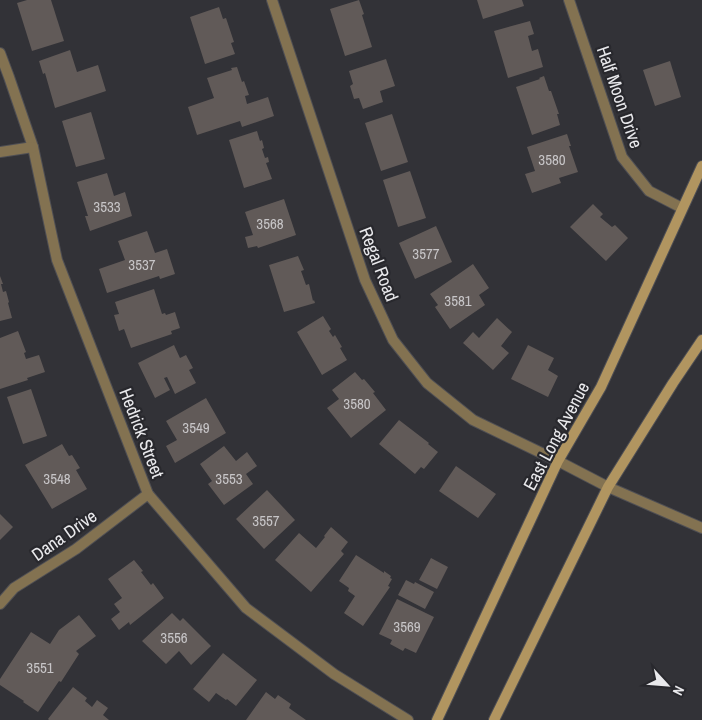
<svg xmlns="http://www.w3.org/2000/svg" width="702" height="720" viewBox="0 0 702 720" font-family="'Archivo Narrow',sans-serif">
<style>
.building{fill:#615a58}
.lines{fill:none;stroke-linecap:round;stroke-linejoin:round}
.service-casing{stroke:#4f4f54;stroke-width:12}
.minor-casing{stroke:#4f4f54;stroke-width:12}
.secondary-casing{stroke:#4f4f54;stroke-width:12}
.service{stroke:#837251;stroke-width:10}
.minor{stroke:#837251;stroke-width:10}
.secondary{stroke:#b19560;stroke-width:10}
.labels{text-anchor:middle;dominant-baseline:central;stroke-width:4.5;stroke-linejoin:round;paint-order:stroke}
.number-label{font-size:15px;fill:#c7c5c7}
.street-label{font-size:18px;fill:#e9e9ec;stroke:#28282d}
</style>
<rect width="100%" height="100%" fill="#323237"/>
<!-- building -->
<g class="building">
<polygon points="27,0 51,0 64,41 32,51 17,3"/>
<polygon points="359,0 364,14 362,15 372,47 345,56 330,9"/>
<polygon points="477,0 522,0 524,6 483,19"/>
<polygon points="219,7 223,19 226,18 234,42 231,43 235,54 205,64 190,17"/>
<polygon points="530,21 534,34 528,36 532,51 538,49 543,67 508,78 494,31"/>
<polygon points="70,50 77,72 98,65 106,91 55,108 45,73 43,74 39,61"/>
<polygon points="386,59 395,86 380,91 383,102 363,109 359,98 354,99 350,86 353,84 349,71"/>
<polygon points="670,61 681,97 655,106 643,70"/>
<polygon points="237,67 242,82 244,81 249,95 245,96 247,104 268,97 274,116 242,127 240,121 197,135 188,107 214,98 207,78 232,70 231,68"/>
<polygon points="544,76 549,91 551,91 559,114 557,114 560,125 532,135 516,87 540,79 539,78"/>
<polygon points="91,112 105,159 76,167 62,121"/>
<polygon points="392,114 408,162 381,171 365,123"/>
<polygon points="257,131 260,141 262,140 264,148 262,149 265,158 268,157 269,162 266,163 272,179 244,188 229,140"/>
<polygon points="567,134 571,146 569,146 578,172 559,178 561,183 532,193 525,174 535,171 527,147"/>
<polygon points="410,171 426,218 398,227 383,180"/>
<polygon points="107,173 114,196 125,192 132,216 90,231 85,216 88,216 77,182"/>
<polygon points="284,199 296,235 258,248 257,246 248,248 245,237 253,235 245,212"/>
<polygon points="593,204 603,214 600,217 612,227 615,225 628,238 606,261 570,227"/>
<polygon points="436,226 452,262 415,279 399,243"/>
<polygon points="147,231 155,253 167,249 175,274 160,279 159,276 107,293 99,269 125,260 118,241"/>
<polygon points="298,256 304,270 301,271 306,285 309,284 313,301 314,300 315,303 284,312 269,265"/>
<polygon points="473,264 489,288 479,295 485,305 450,329 435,307 438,305 430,294"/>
<polygon points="0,276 3,284 1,284 3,292 6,291 9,302 8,303 12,318 0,321"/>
<polygon points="154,289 162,314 165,313 166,315 175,312 180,328 171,331 172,334 131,348 124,329 119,331 114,315 119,314 115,302"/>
<polygon points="323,316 331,329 329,331 333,337 335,335 342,347 340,348 347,360 322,375 297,332"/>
<polygon points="497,318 512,332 501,346 509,353 493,370 463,343 473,332 479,338"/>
<polygon points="18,331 26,352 24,353 26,359 39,355 45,372 27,378 28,380 0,389 0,338"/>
<polygon points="174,345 180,358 186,355 193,368 189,370 196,383 175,394 167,377 164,378 170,390 155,398 138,363"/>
<polygon points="528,345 554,358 548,370 558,376 548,397 511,379"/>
<polygon points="355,372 362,380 364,379 375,392 373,393 386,410 351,438 327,408 339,399 332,390"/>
<polygon points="31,389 47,436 23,444 7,397"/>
<polygon points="206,398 226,433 175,463 166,446 177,440 166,421"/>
<polygon points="399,420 429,443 428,444 438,452 424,469 421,467 415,474 379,444"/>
<polygon points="62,444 69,456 72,455 80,468 76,470 87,489 52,509 25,465"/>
<polygon points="224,446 236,461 247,452 257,466 246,474 253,484 224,505 208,484 212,481 200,464"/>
<polygon points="456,466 496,494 478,518 439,491"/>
<polygon points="267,490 295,520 264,549 236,519"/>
<polygon points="0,514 13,527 0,540"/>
<polygon points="331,527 348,542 341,551 344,554 311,592 275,560 299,533 316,548 325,537 324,536"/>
<polygon points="356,555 384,573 384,571 391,576 390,578 392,579 388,586 390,587 363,626 344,613 355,596 348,591 349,588 339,581"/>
<polygon points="431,558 448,567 437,589 419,580"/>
<polygon points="134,560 143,571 141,572 151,585 153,583 164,598 130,625 129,622 119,630 111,619 120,612 114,604 122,598 108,579"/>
<polygon points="406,580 414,584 415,582 434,592 425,609 398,595"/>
<polygon points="397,599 434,617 416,653 405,648 403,651 390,644 392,640 379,634"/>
<polygon points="172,613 180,621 183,618 211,646 191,665 179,651 166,664 142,641"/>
<polygon points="79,615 96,636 76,651 79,654 61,682 59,681 38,712 23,702 24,701 0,685 0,679 31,632 50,644 59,630"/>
<polygon points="223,653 257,680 236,706 227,699 226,700 216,693 209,702 193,689"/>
<polygon points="73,687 87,698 85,701 92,707 97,700 108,708 103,715 109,720 49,720 48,719"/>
<polygon points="266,692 275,699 278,695 291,704 289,708 306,720 246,720"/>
</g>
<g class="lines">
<!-- service casing -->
<g class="service-casing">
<polyline id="service" points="608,487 702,528"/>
</g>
<!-- minor casing -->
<g class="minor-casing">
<g id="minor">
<polyline points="272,0 365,280 393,340 427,383 473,420 558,461 608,487"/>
<polyline points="569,0 622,157 649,191 682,208"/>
<polyline points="0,53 9,77 33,147 57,260 148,494 246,608 334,674 408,720"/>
<polyline points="0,152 33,147"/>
<polyline points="0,604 14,588 76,549 148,494"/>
</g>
</g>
<!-- secondary casing -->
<g class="secondary-casing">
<g id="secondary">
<polyline points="437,720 558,461 601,387 702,166"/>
<polyline points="494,720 608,487 673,383 702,340"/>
</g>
</g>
<!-- service -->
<use href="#service" class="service"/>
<!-- minor -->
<use href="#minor" class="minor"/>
<!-- secondary -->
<use href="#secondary" class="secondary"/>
</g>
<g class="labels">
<!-- number labels -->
<g class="number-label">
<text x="552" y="159">3580</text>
<text x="107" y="206">3533</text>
<text x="270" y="223">3568</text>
<text x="426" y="253">3577</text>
<text x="142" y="264">3537</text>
<text x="458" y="300">3581</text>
<text x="357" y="403">3580</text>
<text x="196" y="427">3549</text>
<text x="57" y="478">3548</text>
<text x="229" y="478">3553</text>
<text x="266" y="520">3557</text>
<text x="407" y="626">3569</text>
<text x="174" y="637">3556</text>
<text x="40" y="667">3551</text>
</g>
<!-- street labels -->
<g class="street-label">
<text transform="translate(620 97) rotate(71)">Half Moon Drive</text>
<text transform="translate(379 264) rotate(69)">Regal Road</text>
<text transform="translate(142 433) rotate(69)">Hedrick Street</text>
<text transform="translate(556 436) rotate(-62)">East Long Avenue</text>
<text transform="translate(64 535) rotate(-35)">Dana Drive</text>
</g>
</g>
<!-- north arrow -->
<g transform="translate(667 685) rotate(116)" stroke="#28282d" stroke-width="4" paint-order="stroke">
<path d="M0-4L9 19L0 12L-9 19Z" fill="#e9e9ec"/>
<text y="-8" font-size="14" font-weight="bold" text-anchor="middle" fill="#e9e9ec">N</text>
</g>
</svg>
